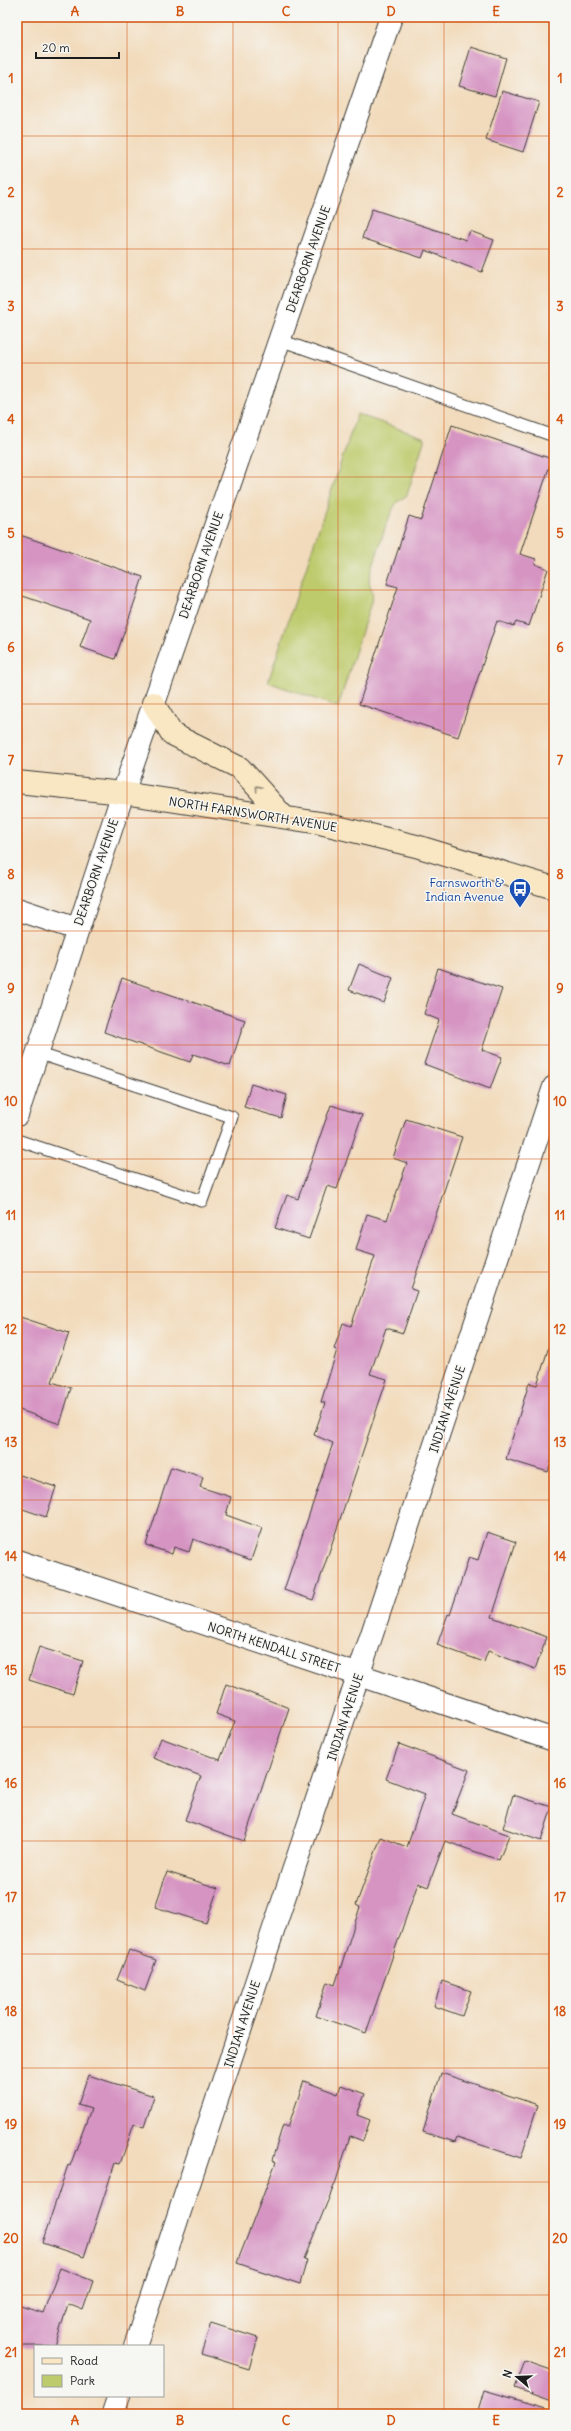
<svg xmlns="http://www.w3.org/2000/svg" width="571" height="2431" viewBox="0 0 571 2431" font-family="Delius,sans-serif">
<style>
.green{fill:#becb6d;stroke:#6d7444}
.building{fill:#d694c3}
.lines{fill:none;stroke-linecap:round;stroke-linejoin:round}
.lane-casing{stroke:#3c3934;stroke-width:13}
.street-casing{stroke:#3c3934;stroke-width:24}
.secondary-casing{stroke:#3c3934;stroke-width:24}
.lane{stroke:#fff;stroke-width:11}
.street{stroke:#fff;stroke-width:22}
.secondary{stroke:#f9e7c3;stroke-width:22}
.oneway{stroke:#968c78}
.grid{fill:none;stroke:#d4530e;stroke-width:1;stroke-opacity:0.55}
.labels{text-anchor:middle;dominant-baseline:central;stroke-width:3;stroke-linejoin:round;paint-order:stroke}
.street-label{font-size:12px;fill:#1c1c1c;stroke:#f6f6f2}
.transit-label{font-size:12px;fill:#164399;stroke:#f6f6f2;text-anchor:end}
.neatline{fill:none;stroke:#d4530e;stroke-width:1.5}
.grid-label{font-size:13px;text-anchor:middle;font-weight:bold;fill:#d4530e}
</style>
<rect width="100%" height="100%" fill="#f6f6f2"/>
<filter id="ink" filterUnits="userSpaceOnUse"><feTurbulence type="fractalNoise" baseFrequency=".025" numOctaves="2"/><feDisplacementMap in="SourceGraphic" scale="8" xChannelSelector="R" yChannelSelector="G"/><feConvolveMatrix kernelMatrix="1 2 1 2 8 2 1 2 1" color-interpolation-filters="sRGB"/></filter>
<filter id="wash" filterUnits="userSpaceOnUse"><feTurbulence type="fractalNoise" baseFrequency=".012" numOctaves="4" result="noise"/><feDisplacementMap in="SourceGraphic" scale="16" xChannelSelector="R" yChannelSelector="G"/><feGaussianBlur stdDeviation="0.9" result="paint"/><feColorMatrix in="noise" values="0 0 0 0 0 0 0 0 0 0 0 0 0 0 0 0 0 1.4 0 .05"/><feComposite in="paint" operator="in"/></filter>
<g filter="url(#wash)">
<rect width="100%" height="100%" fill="#f2dbbc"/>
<!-- green -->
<polygon class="green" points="357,414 425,438 407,495 396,503 387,522 370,575 369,582 373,596 338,707 268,682"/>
<g id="blocks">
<!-- building -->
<g class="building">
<polygon points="471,47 506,58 495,96 459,86"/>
<polygon points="502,91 539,102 523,152 486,140"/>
<polygon points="372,209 466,240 470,231 494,240 482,272 425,250 422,258 362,238"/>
<polygon points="452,425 552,459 520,554 536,559 535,564 548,569 529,626 516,622 514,626 497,621 458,737 359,704 398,587 387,584 409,516 421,520"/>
<polygon points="17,534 143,577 115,659 80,647 90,619 17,594"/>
<polygon points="359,964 393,978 384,1003 349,990"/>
<polygon points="438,968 502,989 482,1050 502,1057 490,1089 424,1064 439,1020 424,1014"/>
<polygon points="122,978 245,1020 230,1066 193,1054 190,1062 104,1032"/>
<polygon points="251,1084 287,1095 281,1118 244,1107"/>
<polygon points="331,1105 362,1115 337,1189 327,1186 309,1239 275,1228 287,1195 298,1199"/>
<polygon points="406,1119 462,1137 411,1289 417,1291 403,1333 386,1328 370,1374 387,1379 313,1600 284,1590 333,1443 314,1435 325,1403 321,1402 337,1350 334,1349 343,1323 351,1326 375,1256 356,1250 367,1214 387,1220 407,1163 393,1158"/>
<polygon points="17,1316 69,1333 52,1382 71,1388 60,1424 17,1409"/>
<polygon points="549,1346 554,1347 554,1453 548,1472 506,1459 529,1383 537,1385"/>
<polygon points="171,1467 203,1477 200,1487 231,1497 226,1515 262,1528 251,1560 193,1539 189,1552 174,1547 172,1554 146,1545"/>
<polygon points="17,1474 56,1487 46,1517 17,1507"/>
<polygon points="487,1532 516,1542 492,1617 547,1637 535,1669 488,1651 484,1662 437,1645 448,1614 450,1615 469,1557 478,1560"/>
<polygon points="39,1647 83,1661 73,1694 29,1680"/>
<polygon points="226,1684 289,1708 244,1841 185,1820 201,1776 153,1758 161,1738 220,1760 235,1721 216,1714"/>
<polygon points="399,1744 469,1770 452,1814 509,1835 499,1860 445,1841 428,1887 418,1883 366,2033 316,2016 327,1982 335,1985 360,1907 356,1905 381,1837 407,1847 425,1794 386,1779"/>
<polygon points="513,1795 552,1807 541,1841 503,1828"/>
<polygon points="167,1872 218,1888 206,1923 155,1907"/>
<polygon points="129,1950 156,1960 145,1991 117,1980"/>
<polygon points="442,1981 471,1991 462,2016 434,2006"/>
<polygon points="441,2073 538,2105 521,2158 457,2137 455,2142 423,2132"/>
<polygon points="88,2075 154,2096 144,2127 134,2124 120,2164 115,2163 84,2257 42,2243 68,2165 70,2166 91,2109 78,2105"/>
<polygon points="304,2081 338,2094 341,2085 365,2094 357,2115 370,2120 363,2141 350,2136 336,2181 304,2259 307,2260 300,2284 237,2263 276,2162 272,2160 283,2125 288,2127"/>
<polygon points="60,2268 93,2281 83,2310 68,2304 55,2346 17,2346 17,2305 43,2313"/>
<polygon points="211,2323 258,2338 249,2369 201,2354"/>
<polygon points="525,2361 554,2371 554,2402 515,2388"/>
<polygon points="484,2390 546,2408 546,2414 477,2414"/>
</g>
</g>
</g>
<g filter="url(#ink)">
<use href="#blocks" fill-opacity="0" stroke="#3c3934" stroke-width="1"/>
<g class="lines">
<!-- lane casing -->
<g class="lane-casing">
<g id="lane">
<polyline points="280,340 554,436"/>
<polyline points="17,1140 202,1201 232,1117 37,1053"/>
</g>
</g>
<!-- street casing -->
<g class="street-casing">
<g id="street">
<polyline points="17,909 77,929"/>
<polyline points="17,1115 123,793 391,17"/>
<polyline points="17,1561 554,1740"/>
<polyline points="135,2346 554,1087"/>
<polyline points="113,2414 119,2396"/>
</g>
</g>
<!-- secondary casing -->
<g class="secondary-casing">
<g id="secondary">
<polyline points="153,703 172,734 240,768 284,817"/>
<polyline points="17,782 123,793 320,823 416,846 554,888"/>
</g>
</g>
<!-- lane -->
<use href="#lane" class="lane"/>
<!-- street -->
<use href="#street" class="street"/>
<!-- secondary -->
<use href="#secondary" class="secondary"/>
</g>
<!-- one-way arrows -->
<defs><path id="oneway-chevron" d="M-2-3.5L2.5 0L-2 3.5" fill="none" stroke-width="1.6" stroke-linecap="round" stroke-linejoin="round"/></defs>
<use class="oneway" href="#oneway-chevron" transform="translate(258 788) rotate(-132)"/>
</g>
<!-- grid -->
<path class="grid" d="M127,17V2346M233,17V2414M338,17V2414M444,17V2414M17,136H554M17,249H554M17,363H554M17,477H554M17,590H554M17,704H554M17,818H554M17,931H554M17,1045H554M17,1159H554M17,1272H554M17,1386H554M17,1500H554M17,1613H554M17,1727H554M17,1841H554M17,1954H554M17,2068H554M17,2182H554M17,2295H554M127,2396V2414"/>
<!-- icons -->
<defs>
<g id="bus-pin" transform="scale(1.15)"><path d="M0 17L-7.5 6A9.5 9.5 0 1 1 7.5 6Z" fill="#1a4fb4" stroke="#f6f6f2"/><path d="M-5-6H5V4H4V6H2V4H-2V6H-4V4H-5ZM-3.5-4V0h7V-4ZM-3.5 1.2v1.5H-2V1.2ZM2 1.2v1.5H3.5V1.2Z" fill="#fff"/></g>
</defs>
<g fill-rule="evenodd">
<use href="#bus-pin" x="520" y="889"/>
</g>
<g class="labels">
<!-- street labels -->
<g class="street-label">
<text transform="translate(308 259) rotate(-71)">DEARBORN AVENUE</text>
<text transform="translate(201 565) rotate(-71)">DEARBORN AVENUE</text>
<text transform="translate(253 814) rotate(9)">NORTH FARNSWORTH AVENUE</text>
<text transform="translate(96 872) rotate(-71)">DEARBORN AVENUE</text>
<text transform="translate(447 1409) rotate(-72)">INDIAN AVENUE</text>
<text transform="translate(274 1647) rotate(18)">NORTH KENDALL STREET</text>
<text transform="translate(345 1717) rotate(-72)">INDIAN AVENUE</text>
<text transform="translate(242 2024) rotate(-72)">INDIAN AVENUE</text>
</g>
<!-- transit labels -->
<g class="transit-label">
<text x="504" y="882">Farnsworth &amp;<tspan x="504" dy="14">Indian Avenue</tspan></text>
</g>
</g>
<!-- margin -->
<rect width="571" height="2431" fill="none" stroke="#f6f6f2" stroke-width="44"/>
<!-- legend -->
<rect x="34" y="2345" width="130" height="52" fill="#f6f6f2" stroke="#9f9f9c"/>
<rect x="42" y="2358" width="20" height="6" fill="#f9e7c3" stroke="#9f9f9c"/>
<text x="70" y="2365" font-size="12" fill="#1c1c1c">Road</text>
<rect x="42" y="2375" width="20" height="12" fill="#becb6d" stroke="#9f9f9c"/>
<text x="70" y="2385" font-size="12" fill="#1c1c1c">Park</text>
<!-- north arrow -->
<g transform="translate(517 2377) rotate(289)" stroke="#f6f6f2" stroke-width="3" paint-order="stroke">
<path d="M0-3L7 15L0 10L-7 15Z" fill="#1c1c1c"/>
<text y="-6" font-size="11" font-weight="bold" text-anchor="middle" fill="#1c1c1c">N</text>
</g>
<!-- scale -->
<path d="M36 52v6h83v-6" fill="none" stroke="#1c1c1c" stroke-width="2"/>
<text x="42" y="52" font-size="12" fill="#1c1c1c" stroke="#f6f6f2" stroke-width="3" paint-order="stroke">20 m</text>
<rect x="22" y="22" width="527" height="2387" class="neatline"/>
<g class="grid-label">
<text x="75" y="16">A</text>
<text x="180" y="16">B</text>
<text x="286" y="16">C</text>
<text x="391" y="16">D</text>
<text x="496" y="16">E</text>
<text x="11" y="83">1</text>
<text x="560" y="83">1</text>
<text x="11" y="197">2</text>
<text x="560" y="197">2</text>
<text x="11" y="311">3</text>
<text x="560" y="311">3</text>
<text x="11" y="424">4</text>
<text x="560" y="424">4</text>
<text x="11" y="538">5</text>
<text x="560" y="538">5</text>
<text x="11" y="652">6</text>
<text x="560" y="652">6</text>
<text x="11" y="765">7</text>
<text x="560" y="765">7</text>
<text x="11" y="879">8</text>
<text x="560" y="879">8</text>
<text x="11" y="993">9</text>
<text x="560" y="993">9</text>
<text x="11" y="1106">10</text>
<text x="560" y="1106">10</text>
<text x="11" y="1220">11</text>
<text x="560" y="1220">11</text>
<text x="11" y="1334">12</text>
<text x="560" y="1334">12</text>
<text x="11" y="1447">13</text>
<text x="560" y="1447">13</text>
<text x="11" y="1561">14</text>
<text x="560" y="1561">14</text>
<text x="11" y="1675">15</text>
<text x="560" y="1675">15</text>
<text x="11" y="1788">16</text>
<text x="560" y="1788">16</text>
<text x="11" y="1902">17</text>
<text x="560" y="1902">17</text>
<text x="11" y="2016">18</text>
<text x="560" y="2016">18</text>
<text x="11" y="2129">19</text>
<text x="560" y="2129">19</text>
<text x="11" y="2243">20</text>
<text x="560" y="2243">20</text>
<text x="11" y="2357">21</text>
<text x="560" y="2357">21</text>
<text x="75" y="2425">A</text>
<text x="180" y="2425">B</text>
<text x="286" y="2425">C</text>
<text x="391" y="2425">D</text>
<text x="496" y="2425">E</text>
</g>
</svg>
